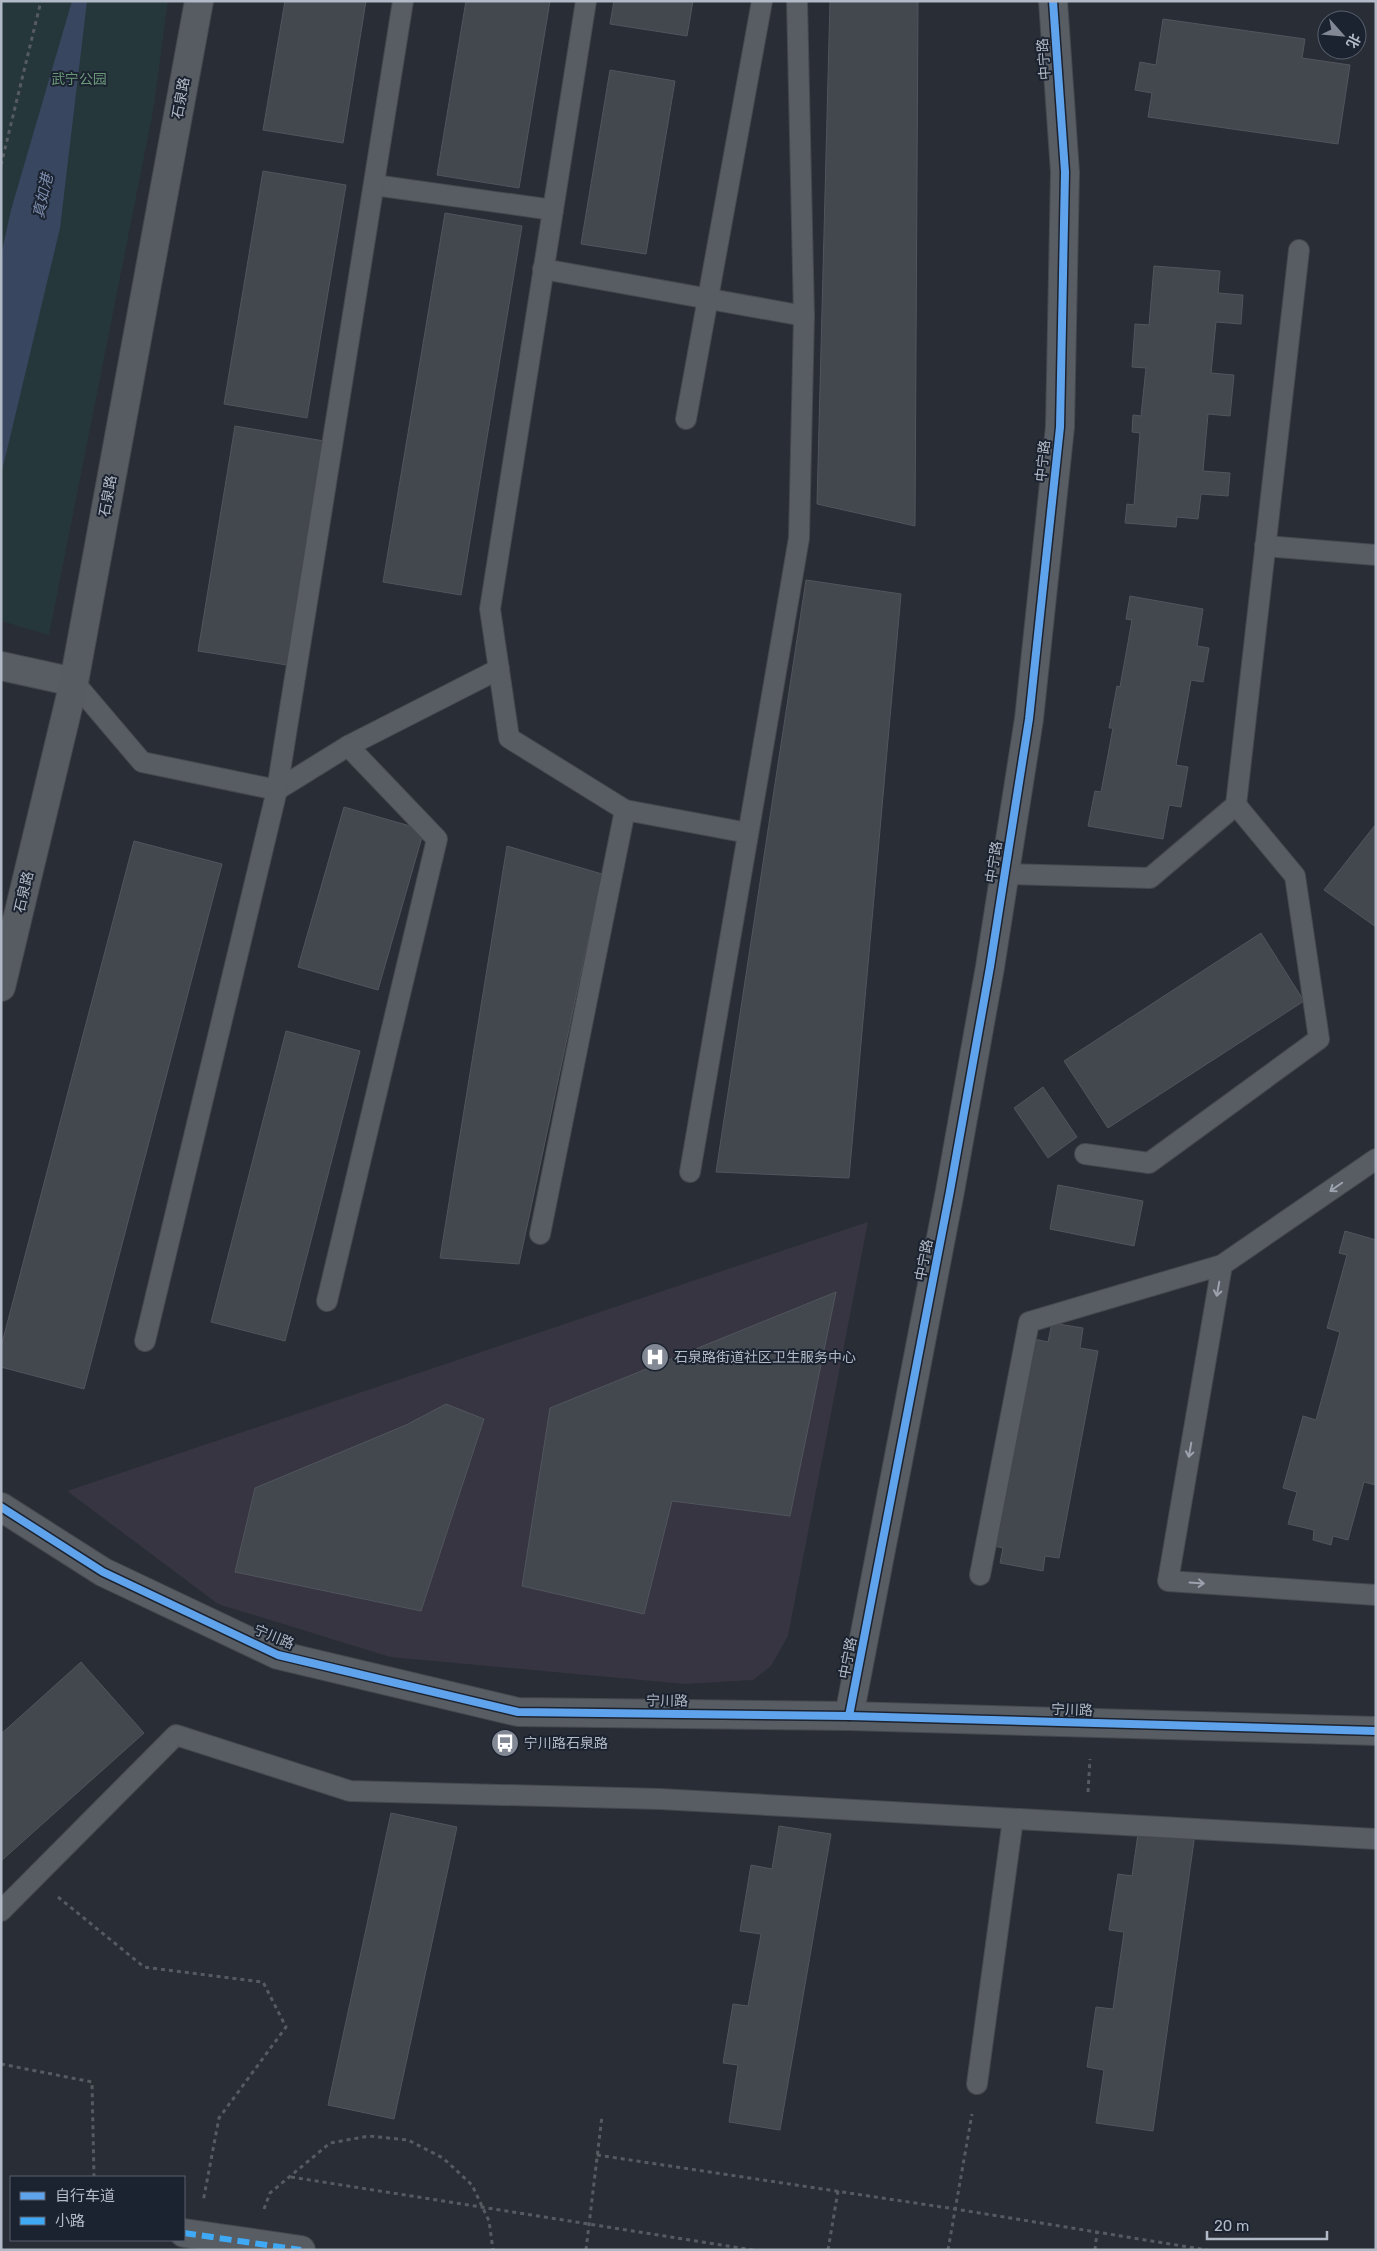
<svg xmlns="http://www.w3.org/2000/svg" width="1377" height="2251" viewBox="0 0 1377 2251" font-family="Rubik,'Noto Sans SC',sans-serif">
<style>
.medical{fill:#363541}
.green{fill:#26373b}
.water{fill:#384660}
.building{fill:#43474e;stroke:#51555d}
.lines{fill:none;stroke-linecap:round;stroke-linejoin:round}
.lane-casing{stroke:#45484e;stroke-width:22}
.street-casing{stroke:#45484e;stroke-width:30}
.secondary-casing{stroke:#45484e;stroke-width:30}
.path{stroke:#565b61;stroke-width:3;stroke-dasharray:4 4;stroke-linecap:butt}
.lane{stroke:#585c63;stroke-width:20}
.street{stroke:#585c63;stroke-width:28}
.secondary{stroke:#575b62;stroke-width:28}
.quiet{stroke:#3fa9f5;stroke-width:6;stroke-dasharray:12 6;stroke-linecap:butt}
.cycleway-casing{stroke:#1c2330;stroke-width:11}
.cycleway{stroke:#60a3ed;stroke-width:8}
.oneway{stroke:#9ca2ae}
.labels{text-anchor:middle;dominant-baseline:central;stroke-width:4;stroke-linejoin:round;paint-order:stroke}
.street-label{font-size:14px;fill:#b2b9c7;stroke:#1c2330}
.park-label{font-size:14px;fill:#6a9778;stroke:#1c2330}
.poi-label{font-size:14px;fill:#b2b9c7;stroke:#1c2330;text-anchor:start}
.water-label{font-size:15px;font-style:italic;fill:#7c8dae;stroke:#1c2330}
</style>
<rect width="100%" height="100%" fill="#292d35"/>
<!-- medical -->
<polygon class="medical" points="868,1222 788,1636 771,1666 753,1680 685,1684 390,1657 218,1604 67,1491"/>
<!-- green -->
<polygon class="green" points="1,1 168,1 153,111 49,635 1,621"/>
<!-- water -->
<polygon class="water" points="72,1 87,1 60,228 1,475 1,255 11,210"/>
<!-- building -->
<g class="building">
<polygon points="285,1 366,1 343,143 263,130"/>
<polygon points="466,1 550,1 519,188 437,175"/>
<polygon points="614,1 693,1 687,36 610,24"/>
<polygon points="830,1 918,1 915,526 817,504"/>
<polygon points="1163,19 1305,39 1302,58 1350,65 1338,144 1148,117 1152,93 1135,90 1140,62 1156,65"/>
<polygon points="610,70 675,81 646,254 581,244"/>
<polygon points="263,171 346,185 307,418 224,404"/>
<polygon points="445,213 522,226 461,595 383,582"/>
<polygon points="1154,266 1220,271 1218,293 1243,295 1241,324 1216,322 1211,373 1234,375 1230,416 1208,414 1203,471 1230,473 1228,496 1201,494 1198,519 1177,517 1176,527 1125,523 1127,504 1134,505 1140,433 1132,432 1133,415 1141,416 1146,368 1132,367 1135,324 1149,325"/>
<polygon points="235,426 324,441 287,665 198,651"/>
<polygon points="806,580 901,594 849,1178 716,1172"/>
<polygon points="1130,596 1203,609 1197,646 1209,648 1203,682 1191,680 1176,765 1188,767 1181,807 1169,805 1163,839 1088,826 1095,791 1101,792 1113,728 1109,728 1117,686 1120,687 1132,620 1126,619"/>
<polygon points="344,807 424,830 378,990 298,967"/>
<polygon points="1376,824 1376,927 1324,890"/>
<polygon points="134,841 222,864 84,1389 1,1367 1,1347"/>
<polygon points="507,846 602,874 519,1264 440,1258"/>
<polygon points="1261,933 1304,1001 1108,1128 1064,1061"/>
<polygon points="286,1031 360,1051 285,1341 211,1322"/>
<polygon points="1043,1087 1077,1137 1048,1158 1014,1108"/>
<polygon points="1058,1185 1143,1201 1134,1246 1050,1229"/>
<polygon points="1345,1231 1376,1240 1376,1485 1364,1482 1348,1540 1333,1536 1331,1545 1313,1540 1314,1530 1288,1524 1297,1492 1283,1488 1303,1416 1316,1420 1340,1332 1327,1328 1347,1255 1339,1253"/>
<polygon points="836,1292 790,1516 672,1501 644,1614 522,1586 550,1408"/>
<polygon points="1052,1323 1083,1328 1080,1348 1098,1351 1059,1558 1045,1556 1043,1571 1000,1563 1003,1548 990,1545 1029,1338 1048,1342"/>
<polygon points="446,1404 484,1419 421,1611 235,1572 255,1488 406,1425"/>
<polygon points="81,1662 144,1733 1,1861 1,1734"/>
<polygon points="391,1813 457,1827 394,2119 328,2105"/>
<polygon points="779,1826 831,1834 780,2130 729,2122 738,2065 723,2063 733,2004 748,2006 761,1934 740,1931 751,1865 772,1869"/>
<polygon points="1139,1827 1195,1834 1153,2131 1096,2123 1104,2070 1087,2067 1096,2007 1113,2009 1124,1932 1109,1930 1118,1874 1132,1876"/>
</g>
<g class="lines">
<!-- lane casing -->
<g class="lane-casing">
<g id="lane">
<polyline points="586,1 490,609 509,738 625,810"/>
<polyline points="374,185 553,210"/>
<polyline points="543,269 804,316"/>
<polyline points="686,419 762,1"/>
<polyline points="1265,546 1376,555"/>
<polyline points="74,682 142,762 277,790 348,746 499,669"/>
<polyline points="1004,874 1150,878 1236,805 1299,250"/>
<polyline points="1085,1154 1149,1163 1319,1039 1295,876 1236,805"/>
<polyline points="1376,1159 1222,1265 1168,1581 1376,1595"/>
<polyline points="690,1172 799,538 804,316 797,1"/>
<polyline points="540,1234 625,810 748,833"/>
<polyline points="327,1301 437,839 348,746"/>
<polyline points="145,1341 277,790 403,1"/>
<polyline points="980,1575 1029,1322 1222,1265"/>
<polyline points="1,1911 176,1735 350,1791 660,1799 1376,1839"/>
<polyline points="977,2084 1013,1819"/>
</g>
</g>
<!-- street casing -->
<g class="street-casing">
<g id="street">
<polyline points="1,666 74,682"/>
<polyline points="1,1507 103,1572 278,1655 518,1712 849,1716 1376,1731"/>
<polyline points="849,1716 950,1191 990,967 1029,719 1060,427 1065,172 1053,1"/>
<polyline points="184,2233 301,2250"/>
</g>
</g>
<!-- secondary casing -->
<g class="secondary-casing">
<polyline id="secondary" points="1,987 74,682 199,1"/>
</g>
<!-- path -->
<g class="path">
<polyline points="1,165 41,1"/>
<polyline points="1088,1792 1090,1759"/>
<polyline points="58,1897 144,1967 263,1982 286,2027 219,2118 203,2202"/>
<polyline points="1,2064 92,2082 94,2177"/>
<polyline points="597,2155 955,2209 1207,2250"/>
<polyline points="291,2177 753,2250"/>
<polyline points="264,2209 270,2193 330,2143 369,2136 408,2140 443,2158 472,2185 489,2221 493,2250"/>
<polyline points="586,2250 602,2116"/>
<polyline points="828,2250 838,2191"/>
<polyline points="948,2250 972,2114"/>
<polyline points="1095,2250 1097,2232"/>
</g>
<!-- lane -->
<use href="#lane" class="lane"/>
<!-- street -->
<use href="#street" class="street"/>
<!-- secondary -->
<use href="#secondary" class="secondary"/>
<!-- quiet -->
<polyline class="quiet" points="184,2233 301,2250"/>
<!-- cycleway casing -->
<g class="cycleway-casing">
<g id="cycleway">
<polyline points="1,1507 103,1572 278,1655 518,1712 849,1716 1376,1731"/>
<polyline points="849,1716 950,1191 990,967 1029,719 1060,427 1065,172 1053,1"/>
</g>
</g>
<!-- cycleway -->
<use href="#cycleway" class="cycleway"/>
</g>
<!-- one-way arrows -->
<defs><path id="oneway-shaft" d="M-6 0H5M1.5-3L5.5 0L1.5 3" fill="none" stroke-width="1.6" stroke-linecap="round" stroke-linejoin="round" transform="scale(1.25)"/></defs>
<g class="oneway">
<use href="#oneway-shaft" transform="translate(1336 1187) rotate(145)"/>
<use href="#oneway-shaft" transform="translate(1218 1289) rotate(100)"/>
<use href="#oneway-shaft" transform="translate(1190 1450) rotate(100)"/>
<use href="#oneway-shaft" transform="translate(1197 1583) rotate(4)"/>
</g>
<!-- icons -->
<defs>
<g id="hospital-disc" transform="scale(1.4375)"><circle r="9.5" fill="#828894" stroke="#1c2330"/><path d="M-5-5h3v3.5h4V-5h3V5h-3V1.5h-4V5h-3Z" fill="#fff"/></g>
<g id="bus-disc" transform="scale(1.4375)"><circle r="9.5" fill="#828894" stroke="#1c2330"/><path d="M-5-6H5V4H4V6H2V4H-2V6H-4V4H-5ZM-3.5-4V0h7V-4ZM-3.5 1.2v1.5H-2V1.2ZM2 1.2v1.5H3.5V1.2Z" fill="#fff"/></g>
</defs>
<g fill-rule="evenodd">
<use href="#hospital-disc" x="655" y="1357"/>
<use href="#bus-disc" x="505" y="1743"/>
</g>
<g class="labels">
<!-- street labels -->
<g class="street-label">
<text transform="translate(1044 59) rotate(-94)">中宁路</text>
<text transform="translate(181 98) rotate(-80)">石泉路</text>
<text transform="translate(1043 461) rotate(-84)">中宁路</text>
<text transform="translate(108 496) rotate(-80)">石泉路</text>
<text transform="translate(994 862) rotate(-81)">中宁路</text>
<text transform="translate(24 892) rotate(-77)">石泉路</text>
<text transform="translate(924 1260) rotate(-79)">中宁路</text>
<text transform="translate(274 1637) rotate(22)">宁川路</text>
<text transform="translate(848 1658) rotate(-79)">中宁路</text>
<text transform="translate(667 1701) rotate(1)">宁川路</text>
<text transform="translate(1072 1710) rotate(2)">宁川路</text>
</g>
<!-- park labels -->
<g class="park-label">
<text x="79" y="79">武宁公园</text>
</g>
<!-- poi labels -->
<g class="poi-label">
<text x="674" y="1357">石泉路街道社区卫生服务中心</text>
<text x="524" y="1743">宁川路石泉路</text>
</g>
<!-- water labels -->
<g class="water-label">
<text transform="translate(43 196) rotate(-78)">真如港</text>
</g>
</g>
<!-- border -->
<rect width="1377" height="2251" fill="none" stroke="#b2b9c7" stroke-width="5"/>
<!-- legend -->
<rect x="10" y="2176" width="175" height="65" fill="#1c2330" stroke="#585f6c"/>
<rect x="20" y="2192" width="25" height="8" fill="#60a3ed" stroke="#585f6c"/>
<text x="55" y="2201" font-size="15" fill="#b2b9c7">自行车道</text>
<rect x="20" y="2217" width="25" height="8" fill="#3fa9f5" stroke="#585f6c"/>
<text x="55" y="2226" font-size="15" fill="#b2b9c7">小路</text>
<!-- north arrow -->
<g transform="translate(1342 35) rotate(117)"><circle r="24" fill="#1c2330" stroke="#585f6c"/>
<path d="M0-4L9 19L0 12L-9 19Z" fill="#828894"/>
<text y="-8" font-size="14" font-weight="bold" text-anchor="middle" fill="#b2b9c7">北</text>
</g>
<!-- scale -->
<path d="M1207 2231v8h120v-8" fill="none" stroke="#b2b9c7" stroke-width="2.5"/>
<text x="1214" y="2231" font-size="15" fill="#b2b9c7" stroke="#1c2330" stroke-width="4" paint-order="stroke">20 m</text>
</svg>
